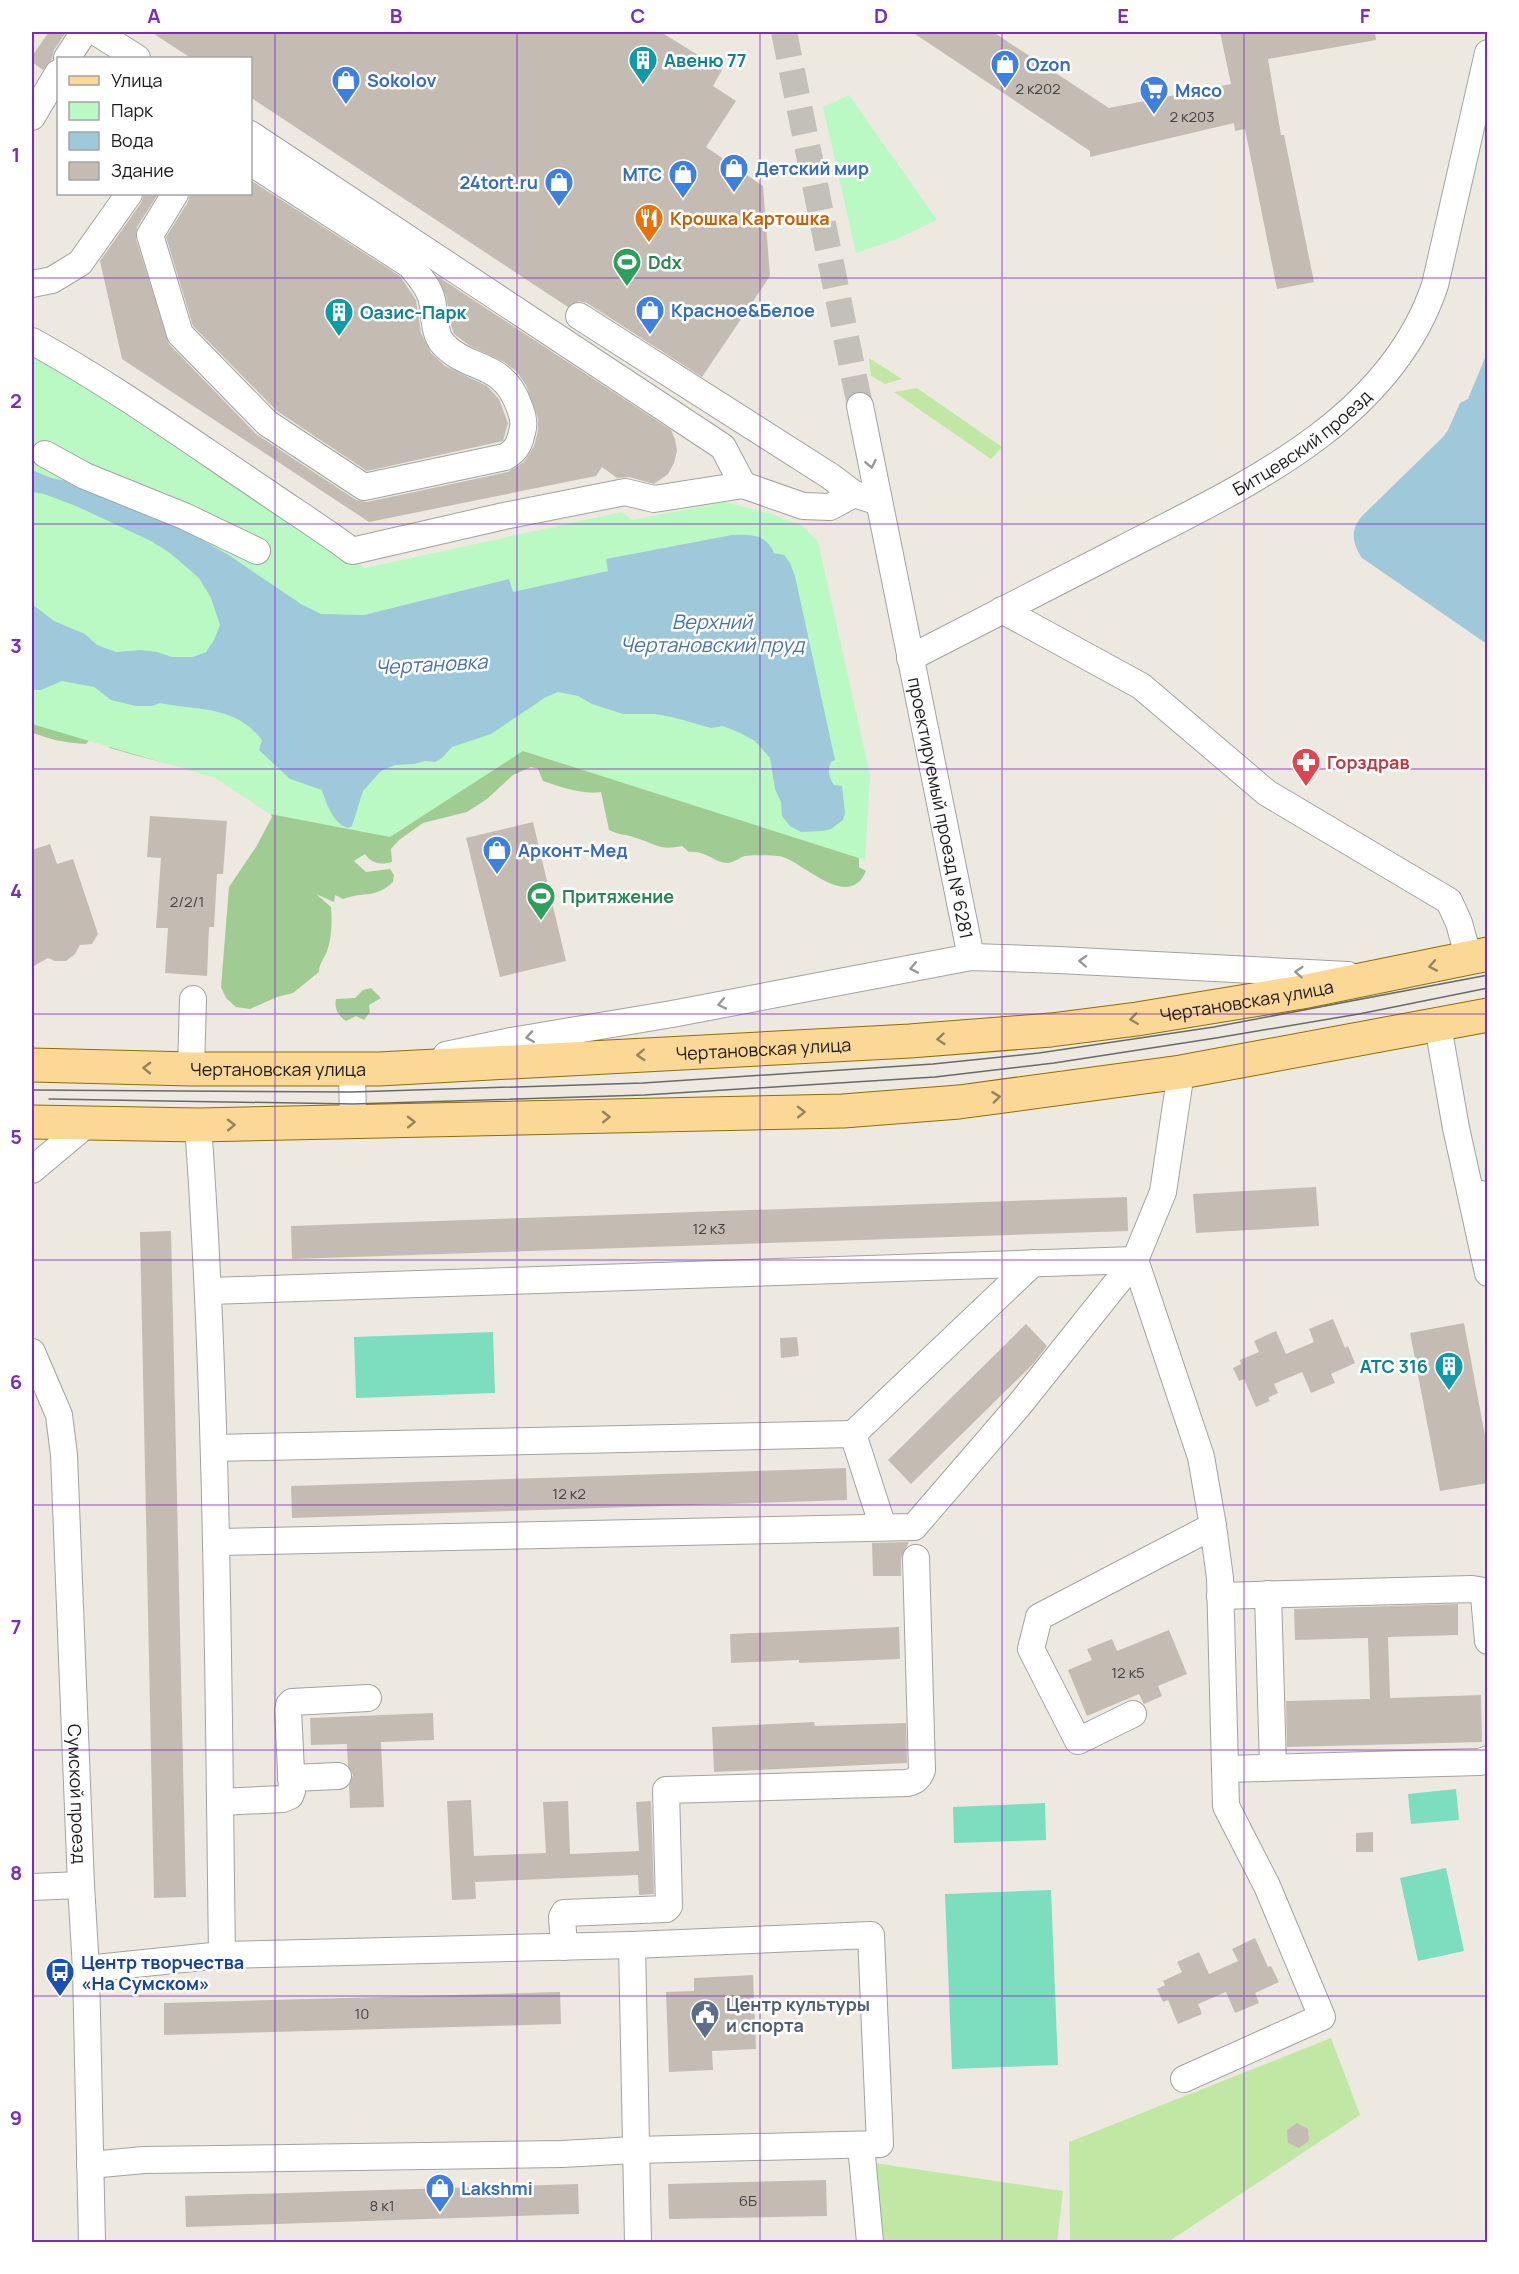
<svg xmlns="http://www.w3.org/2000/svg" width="1519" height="2274" viewBox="0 0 1519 2274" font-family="Manrope,sans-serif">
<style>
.grass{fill:#c0e8a4}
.forest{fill:#a0cc94}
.park{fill:#baf9c4}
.pitch{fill:#7cddbf}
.water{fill:#9fc9db}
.building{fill:#c4bcb3}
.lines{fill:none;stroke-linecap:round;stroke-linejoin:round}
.minor-tunnel{stroke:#c3c0b9;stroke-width:26;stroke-dasharray:26 13;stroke-linecap:butt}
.minor-casing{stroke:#a2a2a2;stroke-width:28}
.major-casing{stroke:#916d00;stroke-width:35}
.minor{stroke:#fff;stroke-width:26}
.major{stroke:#fcd896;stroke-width:33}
.tram{stroke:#696969;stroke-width:1.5}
.oneway{stroke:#989898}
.oneway2{stroke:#97835f}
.grid{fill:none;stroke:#7b2cbf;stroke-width:1.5;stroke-opacity:0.55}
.labels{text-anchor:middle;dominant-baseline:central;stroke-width:5;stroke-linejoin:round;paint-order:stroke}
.number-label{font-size:15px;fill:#454341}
.culture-label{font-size:18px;font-weight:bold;fill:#0d838f;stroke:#fff;text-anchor:start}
.shop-label{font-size:18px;font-weight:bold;fill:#366cbe;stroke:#fff;text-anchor:start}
.food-label{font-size:18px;font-weight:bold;fill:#c56008;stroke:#fff;text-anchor:start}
.leisure-label{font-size:18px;font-weight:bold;fill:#27864d;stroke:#fff;text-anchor:start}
.street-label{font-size:18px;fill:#1b1b1b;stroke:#fff}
.health-label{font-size:18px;font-weight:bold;fill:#be3a42;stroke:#fff;text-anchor:start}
.transit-label{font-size:18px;font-weight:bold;fill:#164399;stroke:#fff;text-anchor:start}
.service-label{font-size:18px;font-weight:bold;fill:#4e5e75;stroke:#fff;text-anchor:start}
.water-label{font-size:20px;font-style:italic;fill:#4871a9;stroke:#fff}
.neatline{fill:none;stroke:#7b2cbf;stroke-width:2}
.grid-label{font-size:20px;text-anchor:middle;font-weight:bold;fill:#7b2cbf}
</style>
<rect width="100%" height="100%" fill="#ede9e0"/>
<!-- grass -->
<g class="grass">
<polygon points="869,358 902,379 885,384 871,376"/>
<polygon points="917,388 1002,447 991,459 894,392"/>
<polygon points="1331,2038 1360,2115 1168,2242 1070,2242 1069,2142"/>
<polygon points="874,2163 1063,2191 1057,2242 881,2242"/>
</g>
<!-- forest -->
<g class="forest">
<path d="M32,689L491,734L859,855V867L866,871C849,911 805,864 783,857C778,855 750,855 745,856C739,858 735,862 728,863C714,863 706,850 689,852L682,846C658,851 657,844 636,838C626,834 618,835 609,830L601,792C583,795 561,787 543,781L538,769L531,767L513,775L487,799L467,812L423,823L399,840L391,849L392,862C381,865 372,864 365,854L354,861L366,872L390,869L394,875L393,882C375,899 365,891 343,899L335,895L334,902L316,894L331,907C332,921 332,935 328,948C326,957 319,962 319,972L293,993L277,997L250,1009L236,1007L226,998L221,987L229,887L256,847L272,817L268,806L229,779L138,756L110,748L104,739L92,737L86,744C78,743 69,743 61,741C51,740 42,735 32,733Z"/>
<path d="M371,988L381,998L369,1005L370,1012L364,1020L356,1016L346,1021C338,1015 334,1009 336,999L355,998L363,990Z"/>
</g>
<!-- park -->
<g class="park">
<polygon points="849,95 937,220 895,240 856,253 823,107"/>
<polygon points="32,348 139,411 365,568 622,512 632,520 725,502 775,515 802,526 818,541 870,775 865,860 523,751 390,837 270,814 215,778 32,724"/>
</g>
<!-- pitch -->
<g class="pitch">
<polygon points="493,1332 495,1393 356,1398 354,1337"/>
<polygon points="1456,1789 1459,1820 1411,1824 1408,1794"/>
<polygon points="1045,1803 1046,1840 954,1843 953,1807"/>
<polygon points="1446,1868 1464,1951 1418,1961 1400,1878"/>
<polygon points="1051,1890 1058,2065 952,2069 945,1894"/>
</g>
<!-- water -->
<g class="water">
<path d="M1487,353V644L1362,558C1352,543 1350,530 1362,516L1443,437L1448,430L1460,403L1468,399Z"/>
<path d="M32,470L51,478L72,482L167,520L227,554L301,604L321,614L364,615L509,579L513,592L608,571L606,559L732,535C749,534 767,534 774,553L784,555L790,563L795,576L835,760L831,762C827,769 829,779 834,785L842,786L845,813L843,820L831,829L823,831L801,832L790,826L782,816L781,802L775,789L770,758L755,741L740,733L723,726L711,728L672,717L655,714H623L592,704L578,696L558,692L546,697L491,734L452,747L442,758L435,762L425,761L414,764L395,765L381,771L363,791L352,826L348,828C334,824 326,804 322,790L290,779L259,750L262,740C235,705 199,711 160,703L152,706H136L111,700L94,687L62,681L41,690H32V604L54,621L85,634L97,645L116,652L141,650L157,652L172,657H193L206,652L214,640L220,625L211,598L199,578L170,553L151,541L76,506L44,494L32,492Z"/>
</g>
<!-- building -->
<g class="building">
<polygon points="49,32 66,32 54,50 52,59 43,70 32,62 32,56"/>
<polygon points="151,32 661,32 722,70 713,86 736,101 706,147 763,186 770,276 702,377 587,303 579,301 568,307 250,97 250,58 191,58"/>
<polygon points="912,32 993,32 1109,108 1231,84 1220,32 1375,32 1376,40 1268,59 1281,135 1284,135 1314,282 1277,289 1245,129 1235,131 1234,123 1090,157 1090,151"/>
<polygon points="250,180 400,276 416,300 421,333 431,353 445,366 487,386 499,399 508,423 503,441 367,471 277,411 193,326 166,237 188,202 190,194 250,194"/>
<polygon points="144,194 158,194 137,227 136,239 169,344 256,434 356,500 367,502 508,472 524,462 534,446 538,431 538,418 526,385 516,371 504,362 470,346 454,334 451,325 446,296 437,276 671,430 675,439 677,451 674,463 668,474 654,484 629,477 617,478 602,467 596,476 369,522 122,359 100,261 141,203"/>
<polygon points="150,816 227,821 223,874 217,874 214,927 209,927 207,976 165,973 168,928 156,928 161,858 147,857"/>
<polygon points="533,822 566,961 500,977 466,838"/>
<polygon points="50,844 57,864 73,859 98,934 92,944 80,945 75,954 66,961 55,961 48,958 32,967 32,850"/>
<polygon points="1316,1187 1319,1226 1196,1233 1193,1194"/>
<polygon points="1127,1197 1128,1231 292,1259 291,1226"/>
<polygon points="171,1231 186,1897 154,1898 140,1232"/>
<polygon points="1333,1319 1345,1348 1348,1346 1355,1363 1331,1374 1335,1383 1311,1393 1302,1372 1274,1384 1278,1393 1268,1398 1270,1401 1256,1407 1244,1379 1239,1381 1233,1368 1241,1364 1240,1360 1259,1352 1254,1341 1276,1331 1286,1354 1314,1342 1309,1329"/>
<polygon points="1464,1323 1488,1452 1488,1483 1440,1491 1410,1333"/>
<polygon points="1026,1324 1047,1346 1034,1363 911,1484 888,1460"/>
<polygon points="797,1337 799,1356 781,1358 780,1338"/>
<polygon points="846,1468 847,1500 292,1518 291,1486"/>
<polygon points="909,1542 901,1558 901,1576 873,1576 872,1543"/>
<polygon points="1458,1604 1458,1635 1388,1637 1390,1698 1481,1695 1482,1742 1287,1747 1286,1701 1370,1699 1368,1638 1295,1640 1294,1609"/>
<polygon points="899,1627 900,1659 799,1663 799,1660 731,1663 730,1634"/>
<polygon points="1169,1630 1187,1674 1158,1686 1162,1696 1144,1704 1139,1694 1087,1716 1068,1670 1092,1660 1087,1649 1112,1639 1117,1651"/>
<polygon points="433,1713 434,1740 381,1742 384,1807 350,1808 349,1785 353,1775 348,1766 347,1744 311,1745 310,1718"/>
<polygon points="814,1722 815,1726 906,1723 907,1763 714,1772 712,1727"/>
<polygon points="471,1800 474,1856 546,1853 543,1802 568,1801 570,1854 639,1851 636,1802 651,1801 654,1894 639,1895 638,1875 475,1882 476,1899 452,1900 447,1801"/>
<polygon points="1373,1832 1373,1852 1356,1852 1356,1833"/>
<polygon points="1255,1938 1268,1967 1271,1966 1279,1982 1255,1993 1259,2003 1235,2013 1226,1992 1198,2004 1202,2014 1178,2024 1168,2000 1163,2002 1157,1989 1165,1985 1163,1981 1182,1972 1177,1962 1199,1952 1209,1974 1238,1961 1232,1949"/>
<polygon points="753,1975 756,2049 712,2051 713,2070 669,2072 666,1992 694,1991 694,1978"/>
<polygon points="560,1992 561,2024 164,2035 164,2003"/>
<polygon points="1297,2123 1308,2129 1309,2141 1299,2148 1288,2143 1287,2130"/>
<polygon points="826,2180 827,2216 669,2219 668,2184"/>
<polygon points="578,2184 579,2214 186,2227 185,2196"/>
</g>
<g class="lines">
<!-- minor-tunnel -->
<polyline class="minor-tunnel" points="784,32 860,406"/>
<!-- minor casing -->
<g class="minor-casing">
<g id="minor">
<polyline points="96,32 137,58"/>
<polyline points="67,58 84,32"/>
<polyline points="32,117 58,73"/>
<polyline points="250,134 723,447 743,485"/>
<path d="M175,194L150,235L180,334L267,423L364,487L505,457C518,450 520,442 523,428C524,419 522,414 519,406C503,360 469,372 443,344C433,333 435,313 432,300C429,287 418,275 410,265L250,162"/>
<polyline points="32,284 52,280 80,263 129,194"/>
<polyline points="579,316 830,476 854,494"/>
<path d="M32,341C112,385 186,438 262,489C292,510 323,529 352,551L504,516L625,492L654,499L743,485L803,506L830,507L854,494L879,502"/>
<path id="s1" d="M860,406L971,957"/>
<polyline points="45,454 85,476 184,516 257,551"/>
<polyline points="1002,610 1141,686 1267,793 1449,901 1459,923 1469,959"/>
<path id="s2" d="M910,658C980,622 1050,586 1120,550C1240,488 1389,423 1435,285L1488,53"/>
<polyline points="1438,1026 1456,1128 1470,1191 1488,1196"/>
<polyline points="446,1055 511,1041 672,1014 971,957 1059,960 1348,975"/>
<polyline points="191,1069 193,999"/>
<polyline points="352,1070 353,1123"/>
<path d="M198,1125C218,1401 218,1678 222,1955"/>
<polyline points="32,1170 88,1123"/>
<polyline points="1470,1191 1488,1273"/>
<polyline points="208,1291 1135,1260 1201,1457 1213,1526 1220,1578 1226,1806 1267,1886 1322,2017 1184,2079"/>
<path id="s3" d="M32,1352L59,1415L64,1455L81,1885L86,1969L92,2242"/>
<polyline points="214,1448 853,1434"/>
<polyline points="883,1527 853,1434 1033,1263"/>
<polyline points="217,1542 914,1527 1020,1404 1135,1260 1163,1192 1181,1072"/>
<polyline points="1268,1594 1273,1767"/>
<polyline points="1220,1596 1472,1589 1479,1590 1484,1596 1488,1641"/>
<polyline points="1133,1714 1078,1741 1031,1649 1039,1617 1213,1526"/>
<polyline points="1225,1769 1480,1762 1488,1759"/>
<polyline points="291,1778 338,1776"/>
<polyline points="220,1802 283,1799 290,1796 292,1791 288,1710 289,1705 292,1702 368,1698"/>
<polyline points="32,1887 81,1885"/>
<polyline points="632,1945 638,2242"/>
<path d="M564,1947L562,1917L564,1913L666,1909L669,1906L666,1790L907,1783C916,1781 919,1778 922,1770L916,1558"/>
<polyline points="86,1969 222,1955 632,1945 871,1935 880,2144 635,2150 562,2154 144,2160 90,2165"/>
<polyline points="861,2145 870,2242"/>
</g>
</g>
<!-- major casing -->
<g class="major-casing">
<g id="major">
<path id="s4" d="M32,1065L191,1069H379L910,1041L1051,1030L1137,1019L1302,992L1488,954"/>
<polyline points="32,1122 198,1125 843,1111 959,1102 1181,1072 1488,1015"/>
</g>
</g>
<!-- minor -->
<use href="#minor" class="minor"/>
<!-- major -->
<use href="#major" class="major"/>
<!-- tram -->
<g class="tram">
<polyline points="32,1090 352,1092 643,1083 933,1064 1039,1053 1214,1027 1488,975"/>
<polyline points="49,1099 353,1104 644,1095 935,1077 1054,1063 1216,1038 1359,1014 1488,988"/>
</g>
</g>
<!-- one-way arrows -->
<defs><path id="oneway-chevron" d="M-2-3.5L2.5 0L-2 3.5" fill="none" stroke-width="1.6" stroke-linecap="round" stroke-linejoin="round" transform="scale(1.5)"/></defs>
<g class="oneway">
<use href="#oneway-chevron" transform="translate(871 464) rotate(79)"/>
<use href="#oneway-chevron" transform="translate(1083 961) rotate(-177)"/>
<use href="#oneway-chevron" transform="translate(914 968) rotate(169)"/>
<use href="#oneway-chevron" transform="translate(1299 972) rotate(-176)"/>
<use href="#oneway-chevron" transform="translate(722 1004) rotate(169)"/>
<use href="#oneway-chevron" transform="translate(530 1037) rotate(171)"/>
</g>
<g class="oneway2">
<use href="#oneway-chevron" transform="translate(1433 966) rotate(169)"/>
<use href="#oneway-chevron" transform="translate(1134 1019) rotate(172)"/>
<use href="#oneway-chevron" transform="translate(941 1039) rotate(175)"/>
<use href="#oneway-chevron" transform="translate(641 1055) rotate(177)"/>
<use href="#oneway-chevron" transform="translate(147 1068) rotate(-179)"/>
<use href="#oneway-chevron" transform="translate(996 1097) rotate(-7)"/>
<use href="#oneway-chevron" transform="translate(801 1112) rotate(-1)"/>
<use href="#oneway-chevron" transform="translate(606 1117) rotate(-1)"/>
<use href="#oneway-chevron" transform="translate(411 1122) rotate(-1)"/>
<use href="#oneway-chevron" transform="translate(231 1125) rotate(-1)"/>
</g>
<!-- grid -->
<path class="grid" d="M275,32V2242M517,32V2242M760,32V2242M1002,32V2242M1244,32V2242M32,278H1488M32,524H1488M32,769H1488M32,1014H1488M32,1260H1488M32,1505H1488M32,1750H1488M32,1996H1488"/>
<!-- icons -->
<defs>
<g id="building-pin" transform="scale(1.5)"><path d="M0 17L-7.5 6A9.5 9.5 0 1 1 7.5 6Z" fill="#0f9aa8" stroke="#fff"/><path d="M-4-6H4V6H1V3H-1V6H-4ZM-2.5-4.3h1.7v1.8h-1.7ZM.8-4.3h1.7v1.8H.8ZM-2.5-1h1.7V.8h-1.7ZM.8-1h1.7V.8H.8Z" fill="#fff"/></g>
<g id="shop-pin" transform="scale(1.5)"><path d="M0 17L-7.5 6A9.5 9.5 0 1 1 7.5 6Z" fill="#3f7fe0" stroke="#fff"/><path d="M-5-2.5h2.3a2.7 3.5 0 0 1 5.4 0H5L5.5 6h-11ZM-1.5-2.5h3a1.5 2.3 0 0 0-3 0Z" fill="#fff"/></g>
<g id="supermarket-pin" transform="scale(1.5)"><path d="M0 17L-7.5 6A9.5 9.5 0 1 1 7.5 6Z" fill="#3f7fe0" stroke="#fff"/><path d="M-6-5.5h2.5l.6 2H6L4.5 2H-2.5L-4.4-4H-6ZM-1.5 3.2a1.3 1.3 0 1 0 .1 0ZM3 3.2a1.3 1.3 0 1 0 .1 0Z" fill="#fff"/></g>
<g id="restaurant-pin" transform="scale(1.5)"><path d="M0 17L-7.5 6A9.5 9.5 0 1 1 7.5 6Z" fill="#e8710a" stroke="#fff"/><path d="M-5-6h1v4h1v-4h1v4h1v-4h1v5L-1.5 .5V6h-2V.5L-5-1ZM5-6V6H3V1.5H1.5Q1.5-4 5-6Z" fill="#fff"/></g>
<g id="stadium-pin" transform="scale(1.5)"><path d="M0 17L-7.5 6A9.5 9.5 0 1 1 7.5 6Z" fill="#2e9e5b" stroke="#fff"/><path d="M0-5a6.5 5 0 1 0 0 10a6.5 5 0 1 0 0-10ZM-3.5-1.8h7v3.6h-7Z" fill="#fff"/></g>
<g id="pharmacy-pin" transform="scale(1.5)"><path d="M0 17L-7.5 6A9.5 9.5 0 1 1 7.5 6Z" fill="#e0444e" stroke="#fff"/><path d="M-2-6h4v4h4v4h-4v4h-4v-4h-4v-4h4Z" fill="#fff"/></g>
<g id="bus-pin" transform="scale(1.5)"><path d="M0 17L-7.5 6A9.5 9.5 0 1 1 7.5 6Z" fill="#1a4fb4" stroke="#fff"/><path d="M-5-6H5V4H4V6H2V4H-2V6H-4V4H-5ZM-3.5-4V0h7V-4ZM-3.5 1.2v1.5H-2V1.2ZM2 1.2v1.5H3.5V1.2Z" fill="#fff"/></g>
<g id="civic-pin" transform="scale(1.5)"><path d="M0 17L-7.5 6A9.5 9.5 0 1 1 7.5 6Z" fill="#5c6f8a" stroke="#fff"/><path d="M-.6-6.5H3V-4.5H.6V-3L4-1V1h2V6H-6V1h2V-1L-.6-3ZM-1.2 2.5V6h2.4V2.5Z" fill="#fff"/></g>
</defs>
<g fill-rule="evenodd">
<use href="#building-pin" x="643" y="60"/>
<use href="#shop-pin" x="1005" y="64"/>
<use href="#shop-pin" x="346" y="80"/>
<use href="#supermarket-pin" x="1154" y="90"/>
<use href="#shop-pin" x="734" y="168"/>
<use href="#shop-pin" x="683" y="174"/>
<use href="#shop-pin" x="559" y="182"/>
<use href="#restaurant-pin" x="649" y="218"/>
<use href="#stadium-pin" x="627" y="262"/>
<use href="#shop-pin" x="650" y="310"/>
<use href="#building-pin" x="339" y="312"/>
<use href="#pharmacy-pin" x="1306" y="762"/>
<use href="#shop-pin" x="497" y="850"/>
<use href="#stadium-pin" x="541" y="896"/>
<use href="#building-pin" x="1449" y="1366"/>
<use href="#bus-pin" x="60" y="1972"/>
<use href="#civic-pin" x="705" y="2014"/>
<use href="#shop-pin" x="440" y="2188"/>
</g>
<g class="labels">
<!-- number labels -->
<g class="number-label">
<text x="1038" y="88">2 к202</text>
<text x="1192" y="116">2 к203</text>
<text x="187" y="901">2/2/1</text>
<text x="709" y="1228">12 к3</text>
<text x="569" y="1493">12 к2</text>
<text x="1128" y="1672">12 к5</text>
<text x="362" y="2013">10</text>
<text x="748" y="2200">6Б</text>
<text x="382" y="2205">8 к1</text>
</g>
<!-- culture labels -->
<g class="culture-label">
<text x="664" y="60">Авеню 77</text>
<text x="360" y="312">Оазис-Парк</text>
<text x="1428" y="1366" text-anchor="end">АТС 316</text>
</g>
<!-- shop labels -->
<g class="shop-label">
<text x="1026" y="64">Ozon</text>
<text x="367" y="80">Sokolov</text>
<text x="1175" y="90">Мясо</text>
<text x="755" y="168">Детский мир</text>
<text x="662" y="174" text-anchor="end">МТС</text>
<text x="538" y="182" text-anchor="end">24tort.ru</text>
<text x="671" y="310">Красное&amp;Белое</text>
<text x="518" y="850">Арконт-Мед</text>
<text x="461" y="2188">Lakshmi</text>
</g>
<!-- food labels -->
<g class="food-label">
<text x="670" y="218">Крошка Картошка</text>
</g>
<!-- leisure labels -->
<g class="leisure-label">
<text x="648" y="262">Ddx</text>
<text x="562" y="896">Притяжение</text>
</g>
<!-- street labels -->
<g class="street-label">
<text stroke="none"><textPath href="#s2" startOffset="448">Битцевский проезд</textPath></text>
<text stroke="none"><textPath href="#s1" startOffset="410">проектируемый проезд № 6281</textPath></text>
<text stroke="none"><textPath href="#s4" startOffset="1218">Чертановская улица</textPath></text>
<text stroke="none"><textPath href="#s4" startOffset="732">Чертановская улица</textPath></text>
<text stroke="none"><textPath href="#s4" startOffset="246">Чертановская улица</textPath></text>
<text stroke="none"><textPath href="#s3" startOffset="448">Сумской проезд</textPath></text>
</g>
<!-- health labels -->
<g class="health-label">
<text x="1327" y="762">Горздрав</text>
</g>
<!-- transit labels -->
<g class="transit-label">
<text x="81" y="1962">Центр творчества<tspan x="81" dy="21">«На Сумском»</tspan></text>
</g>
<!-- service labels -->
<g class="service-label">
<text x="726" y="2004">Центр культуры<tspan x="726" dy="21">и спорта</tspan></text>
</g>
<!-- water labels -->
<g class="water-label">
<text x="712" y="621">Верхний<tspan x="712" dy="23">Чертановский пруд</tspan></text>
<text transform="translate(431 664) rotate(-3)">Чертановка</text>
</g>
</g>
<!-- border -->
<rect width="1519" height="2274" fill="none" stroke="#ffffff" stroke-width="66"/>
<!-- legend -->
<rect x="57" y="57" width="195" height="138" fill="#ffffff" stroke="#a4a4a4" stroke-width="1.5"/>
<rect x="69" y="76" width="30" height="9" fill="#fcd896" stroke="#a4a4a4" stroke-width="1.5"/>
<text x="111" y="87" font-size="18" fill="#1b1b1b">Улица</text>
<rect x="69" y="102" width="30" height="18" fill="#baf9c4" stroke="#a4a4a4" stroke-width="1.5"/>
<text x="111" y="117" font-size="18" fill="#1b1b1b">Парк</text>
<rect x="69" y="132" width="30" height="18" fill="#9fc9db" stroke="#a4a4a4" stroke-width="1.5"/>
<text x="111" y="147" font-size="18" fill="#1b1b1b">Вода</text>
<rect x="69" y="162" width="30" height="18" fill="#c4bcb3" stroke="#a4a4a4" stroke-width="1.5"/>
<text x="111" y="177" font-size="18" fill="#1b1b1b">Здание</text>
<rect x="33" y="33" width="1453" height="2208" class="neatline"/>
<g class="grid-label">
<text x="154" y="23">A</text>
<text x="396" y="23">B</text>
<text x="638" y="23">C</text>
<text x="881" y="23">D</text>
<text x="1123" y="23">E</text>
<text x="1365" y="23">F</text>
<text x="16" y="162">1</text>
<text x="16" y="408">2</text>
<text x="16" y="653">3</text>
<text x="16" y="898">4</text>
<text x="16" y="1144">5</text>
<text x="16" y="1389">6</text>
<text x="16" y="1634">7</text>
<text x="16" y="1880">8</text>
<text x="16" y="2125">9</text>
</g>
</svg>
